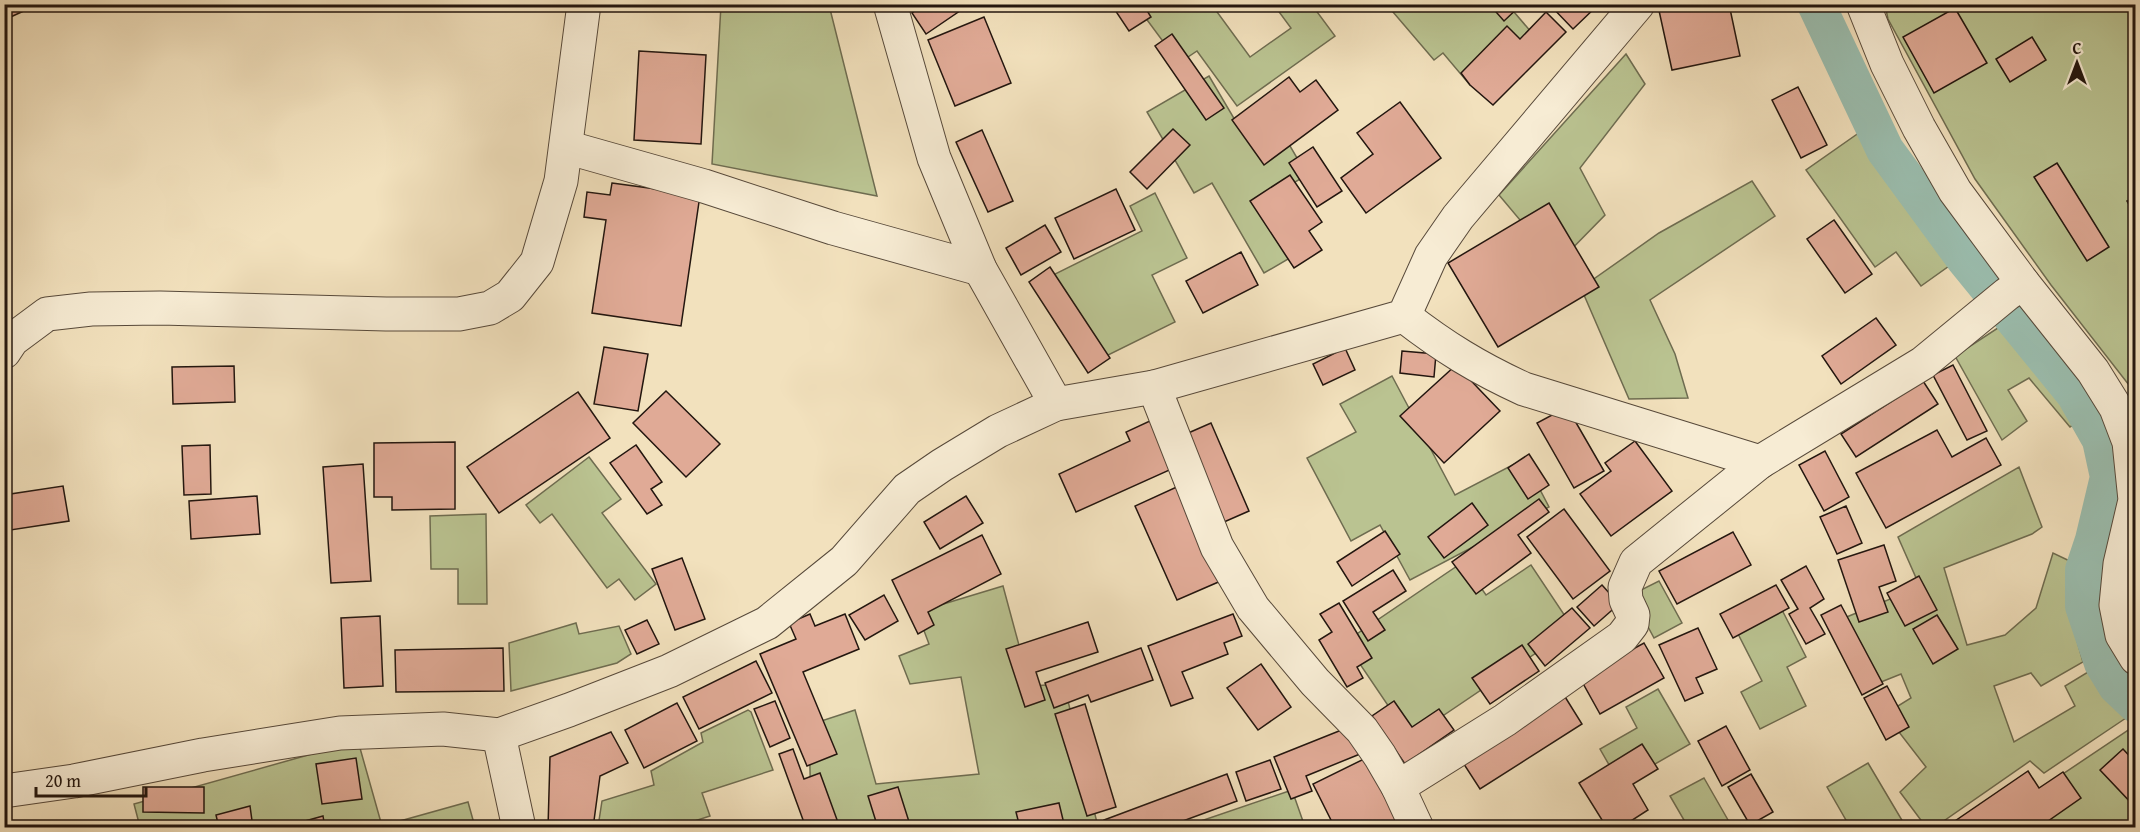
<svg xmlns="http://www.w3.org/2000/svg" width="2140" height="832" viewBox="0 0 2140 832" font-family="'Gentium Book Plus',serif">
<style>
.green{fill:#bac391;stroke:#6e6c50;stroke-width:1.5}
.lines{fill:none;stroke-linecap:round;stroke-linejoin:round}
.canal{stroke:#9bbeaf;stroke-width:38}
.building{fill:#e0aa96;stroke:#23160f;stroke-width:1.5}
.minor-casing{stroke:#57493a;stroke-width:35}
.minor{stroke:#f7ecd4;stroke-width:33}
</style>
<rect width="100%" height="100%" fill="#f2e1bd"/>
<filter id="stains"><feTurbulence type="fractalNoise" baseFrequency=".00333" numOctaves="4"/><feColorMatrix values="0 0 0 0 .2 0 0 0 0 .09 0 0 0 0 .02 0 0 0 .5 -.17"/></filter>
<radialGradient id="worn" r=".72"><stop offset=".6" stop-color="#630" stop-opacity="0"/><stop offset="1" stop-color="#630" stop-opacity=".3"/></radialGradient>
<!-- green -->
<g class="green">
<polygon points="721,5 829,5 877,196 712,164"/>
<polygon points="1136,5 1212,5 1250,57 1291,28 1274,5 1312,5 1335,36 1237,106 1197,51 1179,63"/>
<polygon points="1387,5 1508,5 1532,33 1470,85 1443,53 1434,60"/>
<polygon points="1885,5 2135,5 2135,421 2129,385 2051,285 1975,179 1888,19"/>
<polygon points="1626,54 1645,84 1580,168 1605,215 1557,264 1499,195"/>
<polygon points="1209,76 1239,127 1269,110 1307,175 1263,201 1295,255 1264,273 1212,183 1194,193 1147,112"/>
<polygon points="1863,130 1956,261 1921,286 1896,252 1875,267 1806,170"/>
<polygon points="1752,181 1775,216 1650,300 1675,354 1688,398 1629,399 1581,288 1659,233"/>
<polygon points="1155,193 1187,258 1152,275 1175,322 1094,362 1051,276 1142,231 1130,206"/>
<polygon points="2007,322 2025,339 2084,418 2070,427 2029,378 2008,390 2027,421 2002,440 1955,356"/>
<polygon points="1392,376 1455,495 1524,459 1549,507 1410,580 1380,525 1351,541 1307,458 1356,432 1340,404"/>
<polygon points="589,457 621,499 602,513 656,584 635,600 619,579 607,588 552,514 540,523 526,505"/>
<polygon points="2019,467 2042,527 2032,534 1944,568 1967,645 2005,635 2036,608 2053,553 2076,564 2068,608 2083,662 2041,686 2031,673 1994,686 2014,742 2075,706 2065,686 2088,672 2105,697 2126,718 2044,773 2030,761 1935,827 1926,827 1900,792 1926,767 1885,714 1911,698 1901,674 1871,686 1837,621 1895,597 1928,605 1898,537"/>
<polygon points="486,514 487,604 458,604 458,569 431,569 430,516"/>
<polygon points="1463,562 1486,595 1531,565 1573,628 1410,738 1345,642"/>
<polygon points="1659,581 1682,623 1654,638 1631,595"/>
<polygon points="1003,586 1030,686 1064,684 1098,827 816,827 811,815 809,725 855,710 876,784 979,774 961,677 910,684 899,656 929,644 917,612"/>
<polygon points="1779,604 1806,657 1787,667 1806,706 1760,729 1741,692 1762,681 1734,626"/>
<polygon points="576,623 579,634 619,626 631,654 617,663 511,691 509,643"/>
<polygon points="1658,689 1690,744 1620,784 1600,749 1637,728 1626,707"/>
<polygon points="748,710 751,712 773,770 702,793 710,816 676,827 598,827 602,801 654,785 651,771 703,742 701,733"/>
<polygon points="2130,729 2135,732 2135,827 1982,828"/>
<polygon points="358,741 382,826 468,802 475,827 140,827 134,804"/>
<polygon points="1868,763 1906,827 1850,827 1827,787"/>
<polygon points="1704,778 1732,827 1688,827 1670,796"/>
<polygon points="1292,790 1305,827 1197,828 1195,823"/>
</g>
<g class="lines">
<!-- canal -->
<polyline class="canal" points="1816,4 1885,150 1965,259 2075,394 2101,440 2109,477 2094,540 2084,570 2084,606 2103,663 2117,686 2136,704"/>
</g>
<!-- building -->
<g class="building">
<polygon points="4,4 39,4 4,20"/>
<polygon points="924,4 970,4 926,34 912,13"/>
<polygon points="1111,4 1143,4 1151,17 1129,31"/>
<polygon points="1489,4 1522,4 1504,21"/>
<polygon points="1549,4 1599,4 1573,29"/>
<polygon points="1663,4 1729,4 1740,56 1672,70 1658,6"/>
<polygon points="1955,8 1987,63 1934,93 1903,37"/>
<polygon points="1546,12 1566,32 1493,105 1470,85 1461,73 1507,26 1520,39"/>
<polygon points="984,17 1011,83 955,106 928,40"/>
<polygon points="1172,34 1224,108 1206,120 1155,46"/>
<polygon points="2032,37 2046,60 2010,82 1996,59"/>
<polygon points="639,51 706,55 701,144 634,140"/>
<polygon points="1289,77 1300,92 1316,80 1338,110 1264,165 1232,120"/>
<polygon points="1798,87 1827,145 1801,158 1772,100"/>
<polygon points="1400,102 1441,158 1366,213 1341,178 1373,154 1357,133"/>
<polygon points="1173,129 1190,145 1147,189 1130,172"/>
<polygon points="982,130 1013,201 988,212 956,142"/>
<polygon points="1313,147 1342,191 1317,207 1289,163"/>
<polygon points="2057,163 2109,247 2087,261 2034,177"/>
<polygon points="1290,175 1322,222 1309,231 1322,250 1294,268 1250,201"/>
<polygon points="612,183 700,195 681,326 592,313 606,220 584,217 587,192 610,195"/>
<polygon points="1116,189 1135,230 1074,259 1055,218"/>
<polygon points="2136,196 2136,217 2127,201"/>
<polygon points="1549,203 1599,287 1498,347 1448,263"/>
<polygon points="1834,220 1872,274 1845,293 1807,239"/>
<polygon points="1045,225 1061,252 1021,275 1006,248"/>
<polygon points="1241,252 1258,285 1203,313 1186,281"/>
<polygon points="1050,267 1110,358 1088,373 1029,282"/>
<polygon points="1876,318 1896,345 1841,384 1822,356"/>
<polygon points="604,347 648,354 638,411 594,404"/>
<polygon points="1345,348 1355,370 1323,385 1313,364"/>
<polygon points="1402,351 1436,354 1434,377 1400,373"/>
<polygon points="1456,365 1500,411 1444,463 1400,416"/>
<polygon points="1953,365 1987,431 1967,440 1933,375"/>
<polygon points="234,366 235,402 173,404 172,367"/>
<polygon points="1923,381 1938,404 1856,457 1841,434"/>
<polygon points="666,391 720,444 686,477 633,423"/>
<polygon points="578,392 610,438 499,513 467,467"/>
<polygon points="1567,407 1604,471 1574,488 1537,423"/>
<polygon points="1152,420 1174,468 1076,512 1059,474 1130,441 1126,432"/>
<polygon points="1211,423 1249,511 1224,522 1186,434"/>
<polygon points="1937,430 1952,457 1986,438 2001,465 1886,528 1856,473"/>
<polygon points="1635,441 1672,491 1611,536 1580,494 1611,471 1605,463"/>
<polygon points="455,442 455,509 392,510 392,497 374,497 374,443"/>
<polygon points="210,445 211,494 184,495 182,446"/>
<polygon points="636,445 662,482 651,489 662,505 647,514 610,463"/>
<polygon points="1825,451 1849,497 1824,511 1799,465"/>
<polygon points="1529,454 1549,485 1528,499 1508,468"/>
<polygon points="363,464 371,581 331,583 323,467"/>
<polygon points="1181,485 1223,580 1177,600 1135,506"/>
<polygon points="63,486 69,521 4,531 4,495"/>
<polygon points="257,496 260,534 191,539 189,501"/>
<polygon points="966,496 983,523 940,549 924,522"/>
<polygon points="1539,499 1549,512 1518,535 1531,553 1476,594 1452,562"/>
<polygon points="1472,503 1488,525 1444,558 1428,537"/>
<polygon points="1846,506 1862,543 1837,554 1820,517"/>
<polygon points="1564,509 1610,571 1573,599 1527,537"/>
<polygon points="1385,531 1400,554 1352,586 1337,562"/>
<polygon points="1733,532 1751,565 1677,604 1659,571"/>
<polygon points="982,535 1001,574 928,612 934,625 918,634 892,580"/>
<polygon points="1884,545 1896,581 1879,587 1888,612 1859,622 1838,560"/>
<polygon points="682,558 705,619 675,630 652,569"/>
<polygon points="1806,566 1824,599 1810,608 1825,634 1806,644 1789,614 1798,609 1781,580"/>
<polygon points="1393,570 1406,591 1373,612 1385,630 1368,641 1343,601"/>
<polygon points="1919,576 1937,610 1905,626 1887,593"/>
<polygon points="1602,585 1619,604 1594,626 1577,607"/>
<polygon points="1776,585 1789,608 1733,638 1720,614"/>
<polygon points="884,595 898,621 865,640 849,615"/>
<polygon points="1339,603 1372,658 1357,667 1363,678 1347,687 1319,640 1332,632 1320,614"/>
<polygon points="1841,605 1883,684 1862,695 1821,615"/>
<polygon points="1572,608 1590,628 1545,666 1528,644"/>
<polygon points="810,614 815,626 845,614 859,649 803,672 837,754 807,766 760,654 796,639 789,623"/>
<polygon points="1233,614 1242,636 1224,643 1228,654 1182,672 1193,698 1171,706 1148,646"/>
<polygon points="1937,615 1958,649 1933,664 1913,629"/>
<polygon points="380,616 383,686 344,688 341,618"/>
<polygon points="647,620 659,644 637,654 625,630"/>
<polygon points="1088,622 1098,652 1036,672 1045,700 1025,707 1006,649"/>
<polygon points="1698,628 1717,669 1696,678 1703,693 1685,701 1659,645"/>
<polygon points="1644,643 1664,678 1600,714 1580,678"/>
<polygon points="1522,645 1539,671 1490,704 1472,678"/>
<polygon points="503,648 504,691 396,692 395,650"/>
<polygon points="1141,648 1153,680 1091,702 1088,695 1054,708 1045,683"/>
<polygon points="756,661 772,693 699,729 683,697"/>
<polygon points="1261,664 1291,707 1258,730 1227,688"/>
<polygon points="1887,686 1909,727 1886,740 1864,698"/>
<polygon points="1562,692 1582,724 1480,789 1460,758"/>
<polygon points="775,701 790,738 770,747 754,709"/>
<polygon points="1394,701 1412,727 1439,709 1454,730 1405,764 1372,716"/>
<polygon points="677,703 697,741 644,768 625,730"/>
<polygon points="1085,704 1116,807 1087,816 1055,714"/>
<polygon points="1726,726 1750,770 1722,786 1698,741"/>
<polygon points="1349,727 1360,754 1306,776 1312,791 1291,799 1274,757"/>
<polygon points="611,732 628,763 600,776 593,828 548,828 550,757"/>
<polygon points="1642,744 1658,769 1633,784 1648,810 1620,828 1607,828 1579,783"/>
<polygon points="793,749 804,779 820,773 840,828 806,828 779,754"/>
<polygon points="2123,749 2136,763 2136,808 2100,770"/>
<polygon points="356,758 362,799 322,804 316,764"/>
<polygon points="1366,758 1401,828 1335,828 1313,784"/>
<polygon points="1270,760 1281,789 1246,801 1236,772"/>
<polygon points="2028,771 2039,788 2063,772 2081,798 2038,828 1959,828 1955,821"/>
<polygon points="1227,774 1237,801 1164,828 1107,828 1104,820"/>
<polygon points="1751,774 1773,812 1750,825 1728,787"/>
<polygon points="143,787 204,787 204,813 143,812"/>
<polygon points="898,787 911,828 878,828 868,796"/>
<polygon points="1059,803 1065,828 1020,828 1016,812"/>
<polygon points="250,806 253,828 219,828 216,815"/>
<polygon points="323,816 325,828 280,828"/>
</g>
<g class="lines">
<!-- minor casing -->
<g class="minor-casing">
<g id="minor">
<polyline points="890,4 934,158 980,269 1056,404"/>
<polyline points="1863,4 1887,64 1919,128 1955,191 2023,283 2093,371 2116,408 2129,442 2135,500 2120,564 2116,605 2122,635 2136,658"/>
<polyline points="566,147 704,186 833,228 980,269"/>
<path d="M1404,316C1444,347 1478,368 1524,389L1760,462"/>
<polyline points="4,352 12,340 47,314 91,309 160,308 386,314 459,314 490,308 510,296 537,262 561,181 584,4"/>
<polyline points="1154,387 1217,547 1253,608 1315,682 1362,730 1380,756 1398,787 1417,828"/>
<polyline points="499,735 519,828"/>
<polyline points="1398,787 1505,720 1622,637 1632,624 1633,615 1626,600 1625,587 1636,562 1760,462 1923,363 2007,294 2023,283"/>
<polyline points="4,791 74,781 203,755 340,733 443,729 499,735 569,710 669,671 767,623 844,561 907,489 942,465 998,431 1056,404 1154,387 1404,316 1431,256 1458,217 1638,4"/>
</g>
</g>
<!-- minor -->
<use href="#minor" class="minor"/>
</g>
<!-- margin -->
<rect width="2140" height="832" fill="none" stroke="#f2e1bd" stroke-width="24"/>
<rect x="6" y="6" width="2128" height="820" fill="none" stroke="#23160f" stroke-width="3"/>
<rect x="12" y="12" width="2116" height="808" fill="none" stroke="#23160f" stroke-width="1.5"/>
<!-- north arrow -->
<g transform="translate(2077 63)" stroke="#f7ecd4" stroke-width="4.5" paint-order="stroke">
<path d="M0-4.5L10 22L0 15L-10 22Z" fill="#23160f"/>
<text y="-9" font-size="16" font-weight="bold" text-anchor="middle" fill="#23160f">С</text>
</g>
<!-- scale -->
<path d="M36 787v9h110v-9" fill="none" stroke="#23160f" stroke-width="3"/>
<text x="45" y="787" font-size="18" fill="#23160f" stroke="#f7ecd4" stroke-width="4.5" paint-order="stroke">20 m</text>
<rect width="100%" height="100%" filter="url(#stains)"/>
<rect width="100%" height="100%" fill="url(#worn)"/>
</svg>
